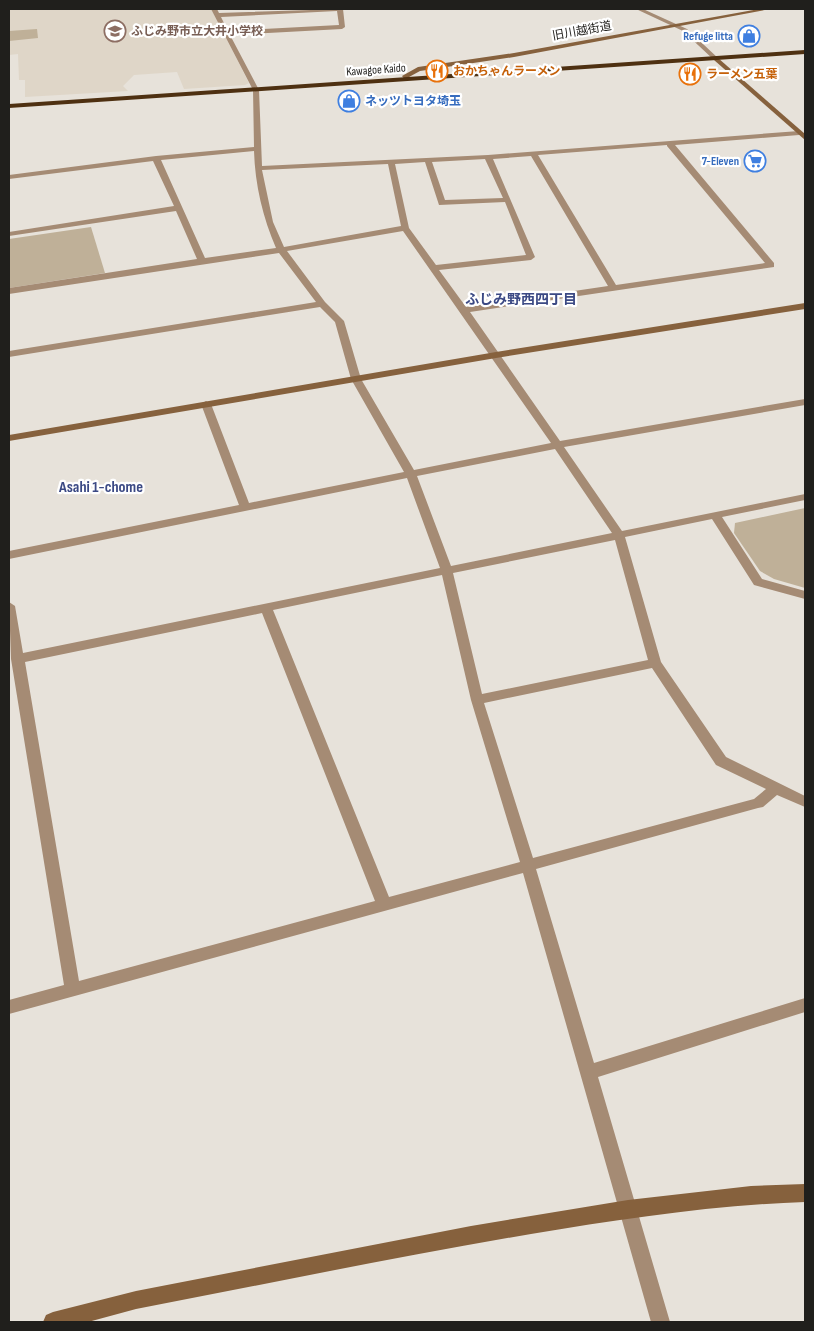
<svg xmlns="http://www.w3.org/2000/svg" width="814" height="1331" viewBox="0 0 814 1331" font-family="'Sofia Sans Condensed','Noto Sans JP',sans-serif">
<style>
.built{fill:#dfd6c8}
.green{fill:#bfb098}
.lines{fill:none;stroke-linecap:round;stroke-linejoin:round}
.street{fill:#a58b74;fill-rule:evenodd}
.secondary{fill:#86613d;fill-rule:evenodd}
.highway{fill:#4e3011;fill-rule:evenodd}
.labels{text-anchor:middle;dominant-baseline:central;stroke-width:4.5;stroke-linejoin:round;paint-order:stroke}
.far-education-label{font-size:12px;font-weight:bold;fill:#785e54;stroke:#fff;text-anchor:start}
.far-street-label{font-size:12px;fill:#201f1c;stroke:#fff}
.far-shop-label{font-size:12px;font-weight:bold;fill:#366cbe;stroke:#fff;text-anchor:end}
.far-food-label{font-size:12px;font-weight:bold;fill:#c56008;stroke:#fff;text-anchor:start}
.far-neighbourhood-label{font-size:14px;font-weight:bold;fill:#3b4984;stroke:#fff}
.neighbourhood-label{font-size:16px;font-weight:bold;fill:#3b4984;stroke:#fff}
</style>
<rect width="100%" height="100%" fill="#e7e2da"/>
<!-- built -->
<polygon class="built" points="9,9 211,9 249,83 245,85 184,89 177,72 134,75 123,86 128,91 25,97 25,80 19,80 18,54 9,55"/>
<!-- green -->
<g class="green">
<polygon points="37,29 38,38 9,41 9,31"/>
<polygon points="91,227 105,273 9,288 9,239"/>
<polygon points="805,508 805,588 774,579 760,571 734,533 735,523"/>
</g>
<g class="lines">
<!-- street -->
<g class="street">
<path d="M211,9H217L219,13L343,9L345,27L342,29L230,35L259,90L262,166L488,155L799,131L803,133L799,135L675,145L774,263V267L470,312L560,441L805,399V405L564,447L622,531L805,494V500L722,517L762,579L805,591V599L754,585L712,519L625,537L661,662L726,757L805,796V807L777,795L763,807L758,808L536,869L594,1063L805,998V1012L598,1077L670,1322H651L523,873L9,1014V1000L64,985L11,659L9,602L15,606L23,653L440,568L407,478L9,559V551L239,505L201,404L206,401L211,404L249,503L404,472L351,379L335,322L320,307L9,357V351L316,302L279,253L9,294V288L197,259L176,211L9,236V232L174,206L153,161L9,179V175L156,156L254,147L253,90ZM337,11L339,25L228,31L221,17ZM667,145V146L765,263L616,285L538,155ZM254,151C255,185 263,218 276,248L205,258L161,160ZM531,156L608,286L466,307L439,270L531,260L535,257L493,159ZM485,159L503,198L445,200L432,162ZM425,162L439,205L505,202L526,255L436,265L409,228L395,164ZM388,164L401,226L284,247L273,222L262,170ZM403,231L551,443L414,470L361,379L344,321L325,302L287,251ZM555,449L612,533L451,566L417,476ZM615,540L648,660L482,694L453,573ZM442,575L471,700L520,862L389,897L273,610ZM262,613L375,901L79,981L25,662ZM652,668L716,765L766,789L754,799L533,858L484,703Z"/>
<polygon points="636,9 643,9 687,29 719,59 714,60 683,31"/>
</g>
<!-- secondary -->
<g class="secondary">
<polygon points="759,9 770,9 514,57 420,71 409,77 409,79 406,81 402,76 418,67 514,53"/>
<polygon points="714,58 718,58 805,134 805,140 714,60"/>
<polygon points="805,303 805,309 496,358 9,441 9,435 496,352"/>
<path d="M805,1184V1202C713,1205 622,1219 531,1234C399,1256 267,1284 136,1309L88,1322H43L46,1315L53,1312L136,1291L471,1226L628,1200L751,1186Z"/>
</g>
<!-- highway -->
<polygon class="highway" points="805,50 805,54 9,108 9,104"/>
</g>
<!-- icons -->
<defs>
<g id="school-ring" transform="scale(1.125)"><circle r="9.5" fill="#fff" stroke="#8d6e63" stroke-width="1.5"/><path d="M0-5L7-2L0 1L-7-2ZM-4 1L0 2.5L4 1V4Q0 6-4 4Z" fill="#8d6e63"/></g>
<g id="shop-ring" transform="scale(1.125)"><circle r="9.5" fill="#fff" stroke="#3f7fe0" stroke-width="1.5"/><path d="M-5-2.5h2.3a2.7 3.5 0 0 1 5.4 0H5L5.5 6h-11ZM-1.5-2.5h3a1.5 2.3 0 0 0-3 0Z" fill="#3f7fe0"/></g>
<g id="restaurant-ring" transform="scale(1.125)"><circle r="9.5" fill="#fff" stroke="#e8710a" stroke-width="1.5"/><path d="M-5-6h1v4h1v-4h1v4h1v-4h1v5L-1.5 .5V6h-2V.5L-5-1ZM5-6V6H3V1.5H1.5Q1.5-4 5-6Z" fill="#e8710a"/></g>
<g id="supermarket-ring" transform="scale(1.125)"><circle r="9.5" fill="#fff" stroke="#3f7fe0" stroke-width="1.5"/><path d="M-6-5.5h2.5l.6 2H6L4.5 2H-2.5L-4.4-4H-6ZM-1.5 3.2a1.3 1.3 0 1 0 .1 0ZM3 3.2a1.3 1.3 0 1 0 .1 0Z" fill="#3f7fe0"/></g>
</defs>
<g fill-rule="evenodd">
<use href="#school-ring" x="115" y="31"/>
<use href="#shop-ring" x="749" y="36"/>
<use href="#restaurant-ring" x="437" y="71"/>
<use href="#restaurant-ring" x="690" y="74"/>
<use href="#shop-ring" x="349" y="101"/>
<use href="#supermarket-ring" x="755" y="161"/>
</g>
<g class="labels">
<!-- far-education labels -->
<g class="far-education-label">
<text x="131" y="31">ふじみ野市立大井小学校</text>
</g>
<!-- far-street labels -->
<g class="far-street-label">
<text transform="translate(582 31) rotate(-10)">旧川越街道</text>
<text transform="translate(376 70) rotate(-4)">Kawagoe Kaido</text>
</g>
<!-- far-shop labels -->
<g class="far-shop-label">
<text x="733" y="36">Refuge litta</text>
<text x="365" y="101" text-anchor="start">ネッツトヨタ埼玉</text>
<text x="739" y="161">7-Eleven</text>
</g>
<!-- far-food labels -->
<g class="far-food-label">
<text x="453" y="71">おかちゃんラーメン</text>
<text x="706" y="74">ラーメン五葉</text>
</g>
<!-- far-neighbourhood labels -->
<g class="far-neighbourhood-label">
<text x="521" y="299">ふじみ野西四丁目</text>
</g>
<!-- neighbourhood labels -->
<g class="neighbourhood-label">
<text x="101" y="487">Asahi 1-chome</text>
</g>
</g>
<!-- border -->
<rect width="814" height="1331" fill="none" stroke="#201f1c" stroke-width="20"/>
</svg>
